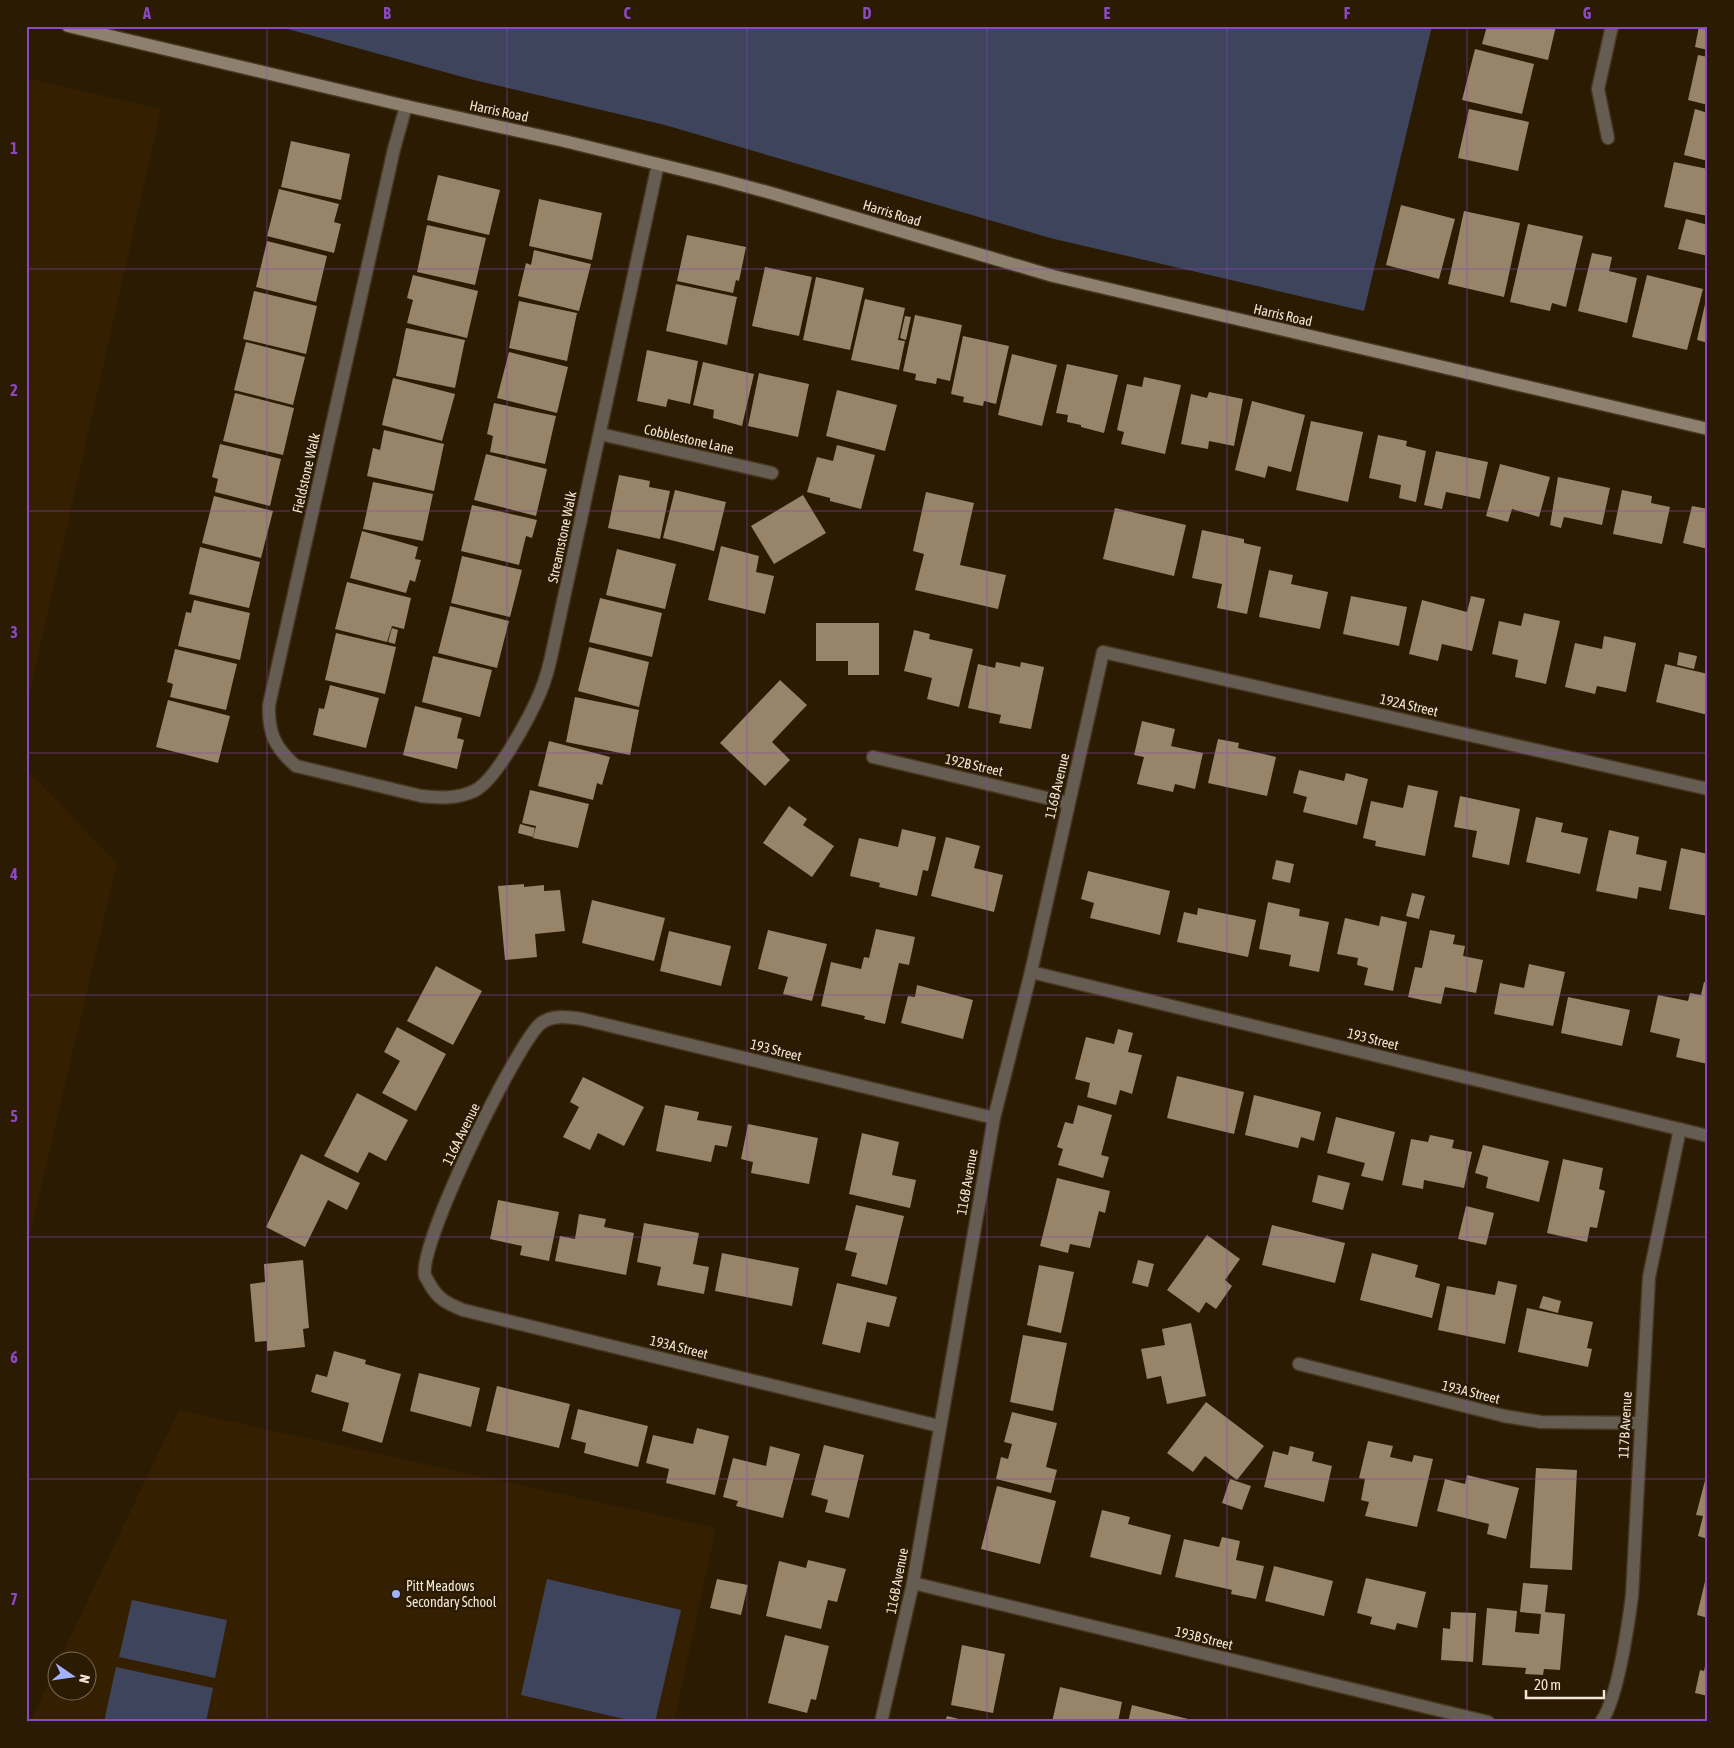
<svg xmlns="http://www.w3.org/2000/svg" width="1734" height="1748" viewBox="0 0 1734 1748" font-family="'Asap Condensed',sans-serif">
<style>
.built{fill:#342000}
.green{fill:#3f445d}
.building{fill:#988469}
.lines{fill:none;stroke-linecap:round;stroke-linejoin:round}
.minor-casing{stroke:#473720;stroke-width:15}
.secondary-casing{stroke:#473720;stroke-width:15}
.minor{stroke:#655d51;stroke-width:12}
.secondary{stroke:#8e806e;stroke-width:12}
.grid{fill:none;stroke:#8d48c3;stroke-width:1;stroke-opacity:0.55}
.poi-dot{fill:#a3b2fd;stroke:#2b1b02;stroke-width:2}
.labels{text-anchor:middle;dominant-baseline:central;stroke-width:5;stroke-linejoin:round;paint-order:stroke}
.street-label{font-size:14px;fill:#f1e6d7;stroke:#2b1b02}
.poi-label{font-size:14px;fill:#f1e6d7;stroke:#2b1b02;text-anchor:start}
.neatline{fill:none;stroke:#8d48c3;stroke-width:2}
.grid-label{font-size:16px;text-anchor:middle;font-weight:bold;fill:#8d48c3}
</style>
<rect width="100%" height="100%" fill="#2b1b02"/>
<!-- built -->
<g class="built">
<polygon points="26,78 161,109 26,709"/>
<polygon points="26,769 117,863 26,1251"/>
<polygon points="179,1410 716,1528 674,1722 30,1722 57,1665 58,1690 88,1690 88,1660 59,1660"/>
</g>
<!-- green -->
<g class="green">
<polygon points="277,26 1432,26 1364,311 1050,238 665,125 470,79"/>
<polygon points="547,1579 681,1610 655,1722 637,1722 521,1695"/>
<polygon points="132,1600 227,1620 215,1678 119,1657"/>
<polygon points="116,1667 213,1688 206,1722 104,1722"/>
</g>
<!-- building -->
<g class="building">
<polygon points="1487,26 1556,26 1548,60 1482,44"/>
<polygon points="1699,26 1708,26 1708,50 1695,47"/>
<polygon points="1475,49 1534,64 1522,114 1462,100"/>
<polygon points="1698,55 1708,57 1708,105 1688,100"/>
<polygon points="1469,109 1529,122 1518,171 1458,158"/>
<polygon points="1695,109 1708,113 1708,161 1684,155"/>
<polygon points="291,141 350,154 341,200 281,187"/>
<polygon points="1674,162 1708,169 1708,216 1664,207"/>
<polygon points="438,175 500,190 489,235 427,220"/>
<polygon points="279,189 339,204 334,222 341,224 334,253 267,236"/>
<polygon points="539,199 602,213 592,260 529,246"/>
<polygon points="1401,205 1455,219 1439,279 1386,265"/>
<polygon points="1464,211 1520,223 1504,297 1448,284"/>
<polygon points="1686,219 1708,225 1708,256 1678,249"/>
<polygon points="1528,224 1583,236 1566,307 1552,303 1550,311 1510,302"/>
<polygon points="427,225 486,238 475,285 417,272"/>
<polygon points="687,235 746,247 739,281 736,280 733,293 677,281"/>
<polygon points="267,241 327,256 316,302 256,287"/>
<polygon points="534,250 591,264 579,311 518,296 526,263 531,265"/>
<polygon points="1592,253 1612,257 1609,271 1637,278 1627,323 1578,311"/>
<polygon points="765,267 812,277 799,336 752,326"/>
<polygon points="413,275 478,291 467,338 407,323 413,300 407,298"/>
<polygon points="1647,275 1703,289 1687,350 1632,337"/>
<polygon points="816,277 864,288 850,350 803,340"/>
<polygon points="676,284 737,297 727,345 666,331"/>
<polygon points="254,291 317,306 306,354 243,339"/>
<polygon points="1707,295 1708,295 1708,343 1697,340"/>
<polygon points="865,299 905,308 898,340 905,341 899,370 851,360"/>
<polygon points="519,301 577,313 567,361 509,348"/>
<polygon points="915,315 962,325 950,381 937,378 936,384 915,380 916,374 903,371"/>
<polygon points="905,316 911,317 906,340 900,338"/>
<polygon points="406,328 465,340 455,388 396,376"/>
<polygon points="963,336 1009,346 996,404 984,401 983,406 963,402 964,397 951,394"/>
<polygon points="246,342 305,357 293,405 234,390"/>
<polygon points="647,350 698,361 690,404 668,399 666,407 637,401"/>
<polygon points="509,352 568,367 557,413 497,398"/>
<polygon points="1012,354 1057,365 1042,426 998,415"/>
<polygon points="703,362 754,374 742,426 713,418 714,410 693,405"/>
<polygon points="1067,364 1118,375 1104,433 1081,427 1081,425 1067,422 1068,415 1056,413"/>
<polygon points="759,373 809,384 798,437 748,426"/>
<polygon points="1144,377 1181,385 1165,454 1121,444 1124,432 1117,430 1127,384 1142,387"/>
<polygon points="393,378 455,394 442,441 382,425"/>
<polygon points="837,390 897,405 885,451 826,436"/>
<polygon points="1209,392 1243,399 1234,446 1209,441 1208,449 1181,444 1191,394 1207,398"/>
<polygon points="235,393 294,408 283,455 223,441"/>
<polygon points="1252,401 1305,415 1291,472 1268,466 1265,478 1235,470"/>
<polygon points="494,403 556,416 545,464 490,452 493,436 487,434"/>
<polygon points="1311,421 1363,432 1348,502 1296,490"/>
<polygon points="384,430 444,444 434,491 367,476 373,448 380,450"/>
<polygon points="1378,435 1407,441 1406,446 1426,451 1416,502 1399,498 1401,485 1369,478"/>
<polygon points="220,444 281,459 270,506 215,492 218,479 212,477"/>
<polygon points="837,445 875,455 861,509 830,501 830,498 807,492 817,457 833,461"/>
<polygon points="1436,451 1488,462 1480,499 1446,492 1442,509 1424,505"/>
<polygon points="486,454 547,469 536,516 474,500"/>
<polygon points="1500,464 1550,477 1539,517 1512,509 1508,522 1486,516"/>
<polygon points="619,475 650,481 649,487 670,491 660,539 608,528"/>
<polygon points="1558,477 1610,488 1602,525 1564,517 1561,528 1550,525"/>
<polygon points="373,482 433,494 423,541 363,529"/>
<polygon points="675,490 726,502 714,551 663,538"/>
<polygon points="1622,490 1652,496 1651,503 1670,507 1662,544 1613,534"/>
<polygon points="926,492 974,503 960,565 1006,575 998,609 915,590 924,554 913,551"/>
<polygon points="803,495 826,533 774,564 751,526"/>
<polygon points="214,496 273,511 261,558 202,543"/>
<polygon points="472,505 537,520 532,538 526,536 519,565 461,551"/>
<polygon points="1692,506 1708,509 1708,549 1683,543"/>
<polygon points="1115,508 1186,525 1174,576 1103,559"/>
<polygon points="1202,530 1244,539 1244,543 1261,547 1247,614 1217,608 1222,584 1192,578"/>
<polygon points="362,531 418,547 415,559 421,560 415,582 410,580 406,593 350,578"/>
<polygon points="721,546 759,556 756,572 774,576 765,614 708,600"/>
<polygon points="200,547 260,562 249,608 189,594"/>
<polygon points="617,549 676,564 665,609 606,595"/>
<polygon points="462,556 522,570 510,617 451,603"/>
<polygon points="1269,570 1293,575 1291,584 1328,592 1320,629 1259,617"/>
<polygon points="347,582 411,598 404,629 392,626 387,642 335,629"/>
<polygon points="1351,596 1407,607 1399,646 1343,634"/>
<polygon points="1471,596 1485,599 1472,651 1442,644 1438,661 1409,654 1422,600 1467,612"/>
<polygon points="600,598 662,613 652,657 589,642"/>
<polygon points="194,600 250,613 240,660 178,646 186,612 191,613"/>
<polygon points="450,606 509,621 497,668 438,653"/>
<polygon points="1524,613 1560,621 1546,684 1515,677 1518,660 1492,654 1499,621 1521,626"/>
<polygon points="816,623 879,623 879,675 848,675 848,661 816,661"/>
<polygon points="392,628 398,630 395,644 388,642"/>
<polygon points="914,630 930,634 929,639 973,649 959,707 927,699 932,678 904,671"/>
<polygon points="336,633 396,647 385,694 325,680"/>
<polygon points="1604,636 1636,643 1626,692 1597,686 1595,694 1565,687 1575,643 1602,649"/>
<polygon points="589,647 649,662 639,707 578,691"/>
<polygon points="175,649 237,664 226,710 170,697 173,684 167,682"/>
<polygon points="1679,652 1697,656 1694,669 1677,665"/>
<polygon points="433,656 492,670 480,717 422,702"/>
<polygon points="996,662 1020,667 1021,662 1044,667 1031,729 999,723 1001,715 968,708 978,664 995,668"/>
<polygon points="1665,664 1708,674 1708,715 1656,702"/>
<polygon points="780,680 807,705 772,742 790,760 765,786 720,743"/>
<polygon points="330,685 379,698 366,748 313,735 319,708 324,709"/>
<polygon points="575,697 639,710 630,755 566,742"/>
<polygon points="168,700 230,716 218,763 156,747"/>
<polygon points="415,706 462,718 457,738 464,740 457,769 403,755"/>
<polygon points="1142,721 1175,729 1171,746 1203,753 1195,789 1175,784 1173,792 1137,784 1144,757 1134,755"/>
<polygon points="1218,739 1239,743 1238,748 1276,757 1267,796 1208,783"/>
<polygon points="549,741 610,757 602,785 597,783 593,800 538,786"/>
<polygon points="1299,770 1344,781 1346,773 1368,779 1357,825 1303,812 1307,797 1293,793"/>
<polygon points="1408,785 1438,791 1425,856 1375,846 1376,841 1363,838 1371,801 1403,808"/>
<polygon points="530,790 589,804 578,848 533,838 536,826 522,823"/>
<polygon points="1460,796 1520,809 1509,865 1472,857 1477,831 1454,827"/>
<polygon points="789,806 807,819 803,825 834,846 812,877 763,843"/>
<polygon points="1536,817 1563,823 1561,832 1588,838 1580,874 1526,862"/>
<polygon points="520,824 535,828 533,837 518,833"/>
<polygon points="902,829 936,837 928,871 923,870 917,896 879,887 880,883 850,876 859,838 898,847"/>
<polygon points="1609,830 1639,837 1636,854 1667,861 1661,891 1639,887 1637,899 1596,891"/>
<polygon points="946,837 980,846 974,868 1003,875 994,912 931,896"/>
<polygon points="1681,848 1708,854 1708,916 1669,909"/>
<polygon points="1276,860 1294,864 1290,883 1272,879"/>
<polygon points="1088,871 1170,891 1160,935 1090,918 1094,903 1081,899"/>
<polygon points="524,884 524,887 544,885 544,891 560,890 565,931 535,934 537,957 505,960 498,886"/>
<polygon points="1412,893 1425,896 1419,919 1406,916"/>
<polygon points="592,900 665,918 654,961 582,943"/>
<polygon points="1268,902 1300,909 1299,916 1329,922 1319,972 1289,966 1291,955 1259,949"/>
<polygon points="1198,908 1256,920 1248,957 1177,942 1184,912 1197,915"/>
<polygon points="1381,916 1407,922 1393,991 1364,985 1368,968 1357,965 1358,958 1337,954 1345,918 1379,926"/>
<polygon points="876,929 915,937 909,965 899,963 885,1024 864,1019 865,1016 821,1006 831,962 861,969 864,957 869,958"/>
<polygon points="768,930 827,944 812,1001 783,994 788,977 758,969"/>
<polygon points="1430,930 1455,935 1453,944 1465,946 1463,956 1483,960 1476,993 1445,987 1441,1004 1408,997 1415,967 1422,968"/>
<polygon points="669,931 731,946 721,986 660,971"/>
<polygon points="1529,964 1565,972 1553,1026 1494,1014 1500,983 1524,988"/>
<polygon points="436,966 482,991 453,1045 407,1021"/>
<polygon points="1704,982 1708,983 1708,1064 1676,1057 1680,1039 1650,1032 1658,995 1688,1001 1690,993 1701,995"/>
<polygon points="917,985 973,1000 963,1039 901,1023 908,996 915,997"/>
<polygon points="1568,997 1630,1010 1622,1046 1561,1033"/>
<polygon points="397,1027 446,1054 416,1111 382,1093 400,1061 384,1052"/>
<polygon points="1118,1029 1133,1033 1128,1052 1142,1055 1132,1094 1120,1090 1116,1105 1087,1097 1090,1083 1075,1079 1086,1037 1114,1044"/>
<polygon points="1177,1076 1244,1092 1234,1134 1167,1118"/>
<polygon points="583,1077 644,1107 624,1146 598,1133 590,1150 563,1137 579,1107 570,1102"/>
<polygon points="357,1093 408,1120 386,1161 369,1152 358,1173 324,1156"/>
<polygon points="1254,1095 1321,1112 1314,1141 1301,1137 1298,1148 1245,1135"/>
<polygon points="665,1105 699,1112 697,1120 732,1126 727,1147 715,1145 711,1162 656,1151"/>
<polygon points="1078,1105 1112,1115 1101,1155 1109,1157 1103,1178 1058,1165 1063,1149 1057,1147 1065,1122 1073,1124"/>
<polygon points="1336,1117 1395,1132 1383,1181 1361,1176 1365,1163 1327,1153"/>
<polygon points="748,1124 818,1138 809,1184 751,1173 753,1162 741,1159"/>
<polygon points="862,1133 899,1142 892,1175 916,1180 910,1208 849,1194"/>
<polygon points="1430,1135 1454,1140 1452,1148 1472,1152 1464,1188 1424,1180 1423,1189 1402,1185 1411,1139 1428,1142"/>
<polygon points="1483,1145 1549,1161 1539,1202 1486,1188 1488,1177 1475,1173"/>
<polygon points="301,1154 360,1183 347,1210 328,1200 305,1247 266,1227"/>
<polygon points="1563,1159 1603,1168 1599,1189 1605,1191 1597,1228 1590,1227 1587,1242 1547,1233"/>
<polygon points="1318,1175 1350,1183 1343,1210 1312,1202"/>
<polygon points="1057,1178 1110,1191 1105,1213 1099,1211 1090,1248 1070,1244 1068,1253 1040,1246"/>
<polygon points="498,1200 559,1212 549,1261 520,1255 522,1246 490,1239"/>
<polygon points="856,1205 904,1216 887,1285 851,1276 857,1253 845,1250"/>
<polygon points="1466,1206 1494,1213 1486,1245 1458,1239"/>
<polygon points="579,1214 606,1219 604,1227 634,1233 626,1275 555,1261 560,1236 575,1239"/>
<polygon points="644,1223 699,1233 693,1264 709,1267 704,1294 657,1285 661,1267 637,1262"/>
<polygon points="1272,1225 1345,1243 1335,1283 1262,1265"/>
<polygon points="1207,1235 1240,1259 1225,1280 1232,1286 1216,1309 1206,1302 1199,1313 1167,1290"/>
<polygon points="722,1253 799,1268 792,1306 715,1291"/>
<polygon points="1372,1253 1418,1265 1415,1277 1440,1284 1432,1318 1360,1300"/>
<polygon points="303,1260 309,1328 303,1329 305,1347 267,1351 267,1341 255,1342 250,1284 265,1282 264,1264"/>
<polygon points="1138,1260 1154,1264 1148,1287 1132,1283"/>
<polygon points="1039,1265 1074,1272 1061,1333 1027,1325"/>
<polygon points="1498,1281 1517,1285 1505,1344 1438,1330 1447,1286 1495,1295"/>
<polygon points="837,1283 897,1297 889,1327 867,1322 860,1353 822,1344"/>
<polygon points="1543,1296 1561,1301 1558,1313 1539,1308"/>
<polygon points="1527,1308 1593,1322 1587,1348 1592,1349 1588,1367 1518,1352"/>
<polygon points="1191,1323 1206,1396 1167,1404 1161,1376 1147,1379 1141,1349 1165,1345 1162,1329"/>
<polygon points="1023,1335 1067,1343 1053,1411 1010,1402"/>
<polygon points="334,1351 366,1360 365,1364 401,1374 382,1443 342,1431 349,1403 311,1392 316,1374 327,1377"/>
<polygon points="419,1373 480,1388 471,1427 410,1411"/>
<polygon points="497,1386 570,1404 559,1448 486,1431"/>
<polygon points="1206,1402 1264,1446 1237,1480 1205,1456 1193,1472 1167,1453"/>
<polygon points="578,1409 648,1426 638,1467 584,1453 586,1443 571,1439"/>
<polygon points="1012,1412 1057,1423 1046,1467 1057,1470 1051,1493 996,1479 1001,1457 1008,1459 1012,1444 1004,1442"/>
<polygon points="697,1428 729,1436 715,1495 666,1483 669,1469 646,1463 653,1435 693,1444"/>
<polygon points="1368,1441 1393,1446 1390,1457 1412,1462 1414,1455 1433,1459 1417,1527 1365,1516 1369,1502 1361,1500 1365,1479 1359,1478"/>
<polygon points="824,1445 864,1455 849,1518 825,1512 828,1500 811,1495"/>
<polygon points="770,1446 800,1454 783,1518 736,1506 738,1501 723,1497 733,1458 766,1466"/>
<polygon points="1290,1446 1314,1452 1312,1461 1332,1466 1324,1502 1264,1487 1273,1451 1288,1455"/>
<polygon points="1536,1468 1577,1470 1572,1570 1530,1568"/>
<polygon points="1707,1473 1708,1473 1708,1539 1698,1536 1703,1516 1696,1515"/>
<polygon points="1467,1475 1519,1488 1506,1539 1487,1534 1489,1524 1437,1511 1445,1479 1465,1484"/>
<polygon points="1230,1479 1251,1486 1242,1510 1222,1503"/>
<polygon points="997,1486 1056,1501 1040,1564 981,1549"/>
<polygon points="1102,1510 1130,1517 1128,1524 1171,1535 1161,1575 1090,1557"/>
<polygon points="1222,1537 1240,1541 1236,1560 1264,1566 1256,1599 1231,1594 1232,1590 1175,1577 1184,1539 1219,1547"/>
<polygon points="808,1560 846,1569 837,1602 828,1600 821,1629 766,1616 779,1561 806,1568"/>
<polygon points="1274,1566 1333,1581 1324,1616 1265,1601"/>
<polygon points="1707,1573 1708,1573 1708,1618 1697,1615"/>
<polygon points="1366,1578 1426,1592 1417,1628 1397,1623 1395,1630 1370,1624 1372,1617 1357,1613"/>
<polygon points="717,1579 748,1585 741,1615 710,1608"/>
<polygon points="1523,1583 1548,1585 1545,1612 1565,1614 1560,1670 1544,1669 1543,1675 1525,1674 1526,1668 1482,1665 1487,1608 1517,1611 1515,1632 1539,1634 1541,1614 1520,1612"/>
<polygon points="1451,1612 1476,1613 1473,1662 1441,1660 1443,1628 1450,1629"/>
<polygon points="785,1635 829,1646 816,1700 811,1699 807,1713 768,1703"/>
<polygon points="962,1645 1005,1654 993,1713 951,1705"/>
<polygon points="1707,1657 1708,1657 1708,1696 1695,1693 1700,1670 1704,1671"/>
<polygon points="1060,1687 1122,1702 1118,1722 1052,1722"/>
<polygon points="1132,1705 1188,1719 1187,1722 1128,1722"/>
<polygon points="947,1716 967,1721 967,1722 945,1722"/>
</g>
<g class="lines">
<!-- minor casing -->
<g class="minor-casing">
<g id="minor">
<path d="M406,106L394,149L269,705C268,733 275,748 296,766L421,796C439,798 457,799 474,791C496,781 530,716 540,693C546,679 550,663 553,648L658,164"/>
<polyline points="1608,138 1598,89 1612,26"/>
<polyline points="600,434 772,473"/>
<polyline points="873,757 1068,803"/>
<polyline points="1031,972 1708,1136"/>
<polyline points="1299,1364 1504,1416 1541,1422 1640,1423"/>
<path d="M939,1426L463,1310C446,1303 438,1299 429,1283C428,1280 426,1278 425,1276C418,1244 514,1050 539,1025C550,1014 568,1017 582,1019L994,1118"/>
<polyline points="913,1583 1488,1722"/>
<polyline points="881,1722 913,1583 994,1118 1031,972 1103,652 1708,789"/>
<path d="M1601,1722C1618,1699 1628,1626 1632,1596L1649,1277L1680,1129"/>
</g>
</g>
<!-- secondary casing -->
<g class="secondary-casing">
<polyline id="secondary" points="68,26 406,106 564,141 719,179 771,193 1053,276 1708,429"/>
</g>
<!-- minor -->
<use href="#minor" class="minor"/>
<!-- secondary -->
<use href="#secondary" class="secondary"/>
</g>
<!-- grid -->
<path class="grid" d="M267,26V1722M507,26V1722M747,26V1722M987,26V1722M1227,26V1722M1467,26V1722M26,269H1708M26,511H1708M26,753H1708M26,995H1708M26,1237H1708M26,1479H1708"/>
<!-- markers -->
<circle class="poi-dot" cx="396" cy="1594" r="5"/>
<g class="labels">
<!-- street labels -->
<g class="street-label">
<text transform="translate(499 111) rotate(12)">Harris Road</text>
<text transform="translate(892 213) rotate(17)">Harris Road</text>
<text transform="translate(1283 315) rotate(13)">Harris Road</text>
<text transform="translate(689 439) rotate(13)">Cobblestone Lane</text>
<text transform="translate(306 473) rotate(-77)">Fieldstone Walk</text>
<text transform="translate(562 537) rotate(-78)">Streamstone Walk</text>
<text transform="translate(1409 705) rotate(13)">192A Street</text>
<text transform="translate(974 765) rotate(13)">192B Street</text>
<text transform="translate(1057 786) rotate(-77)">116B Avenue</text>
<text transform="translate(1373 1039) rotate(14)">193 Street</text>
<text transform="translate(776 1050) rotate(14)">193 Street</text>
<text transform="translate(461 1134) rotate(-64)">116A Avenue</text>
<text transform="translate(967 1182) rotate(-80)">116B Avenue</text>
<text transform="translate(679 1347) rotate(14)">193A Street</text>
<text transform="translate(1471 1392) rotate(14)">193A Street</text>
<text transform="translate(1625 1425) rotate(-87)">117B Avenue</text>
<text transform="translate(897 1581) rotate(-79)">116B Avenue</text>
<text transform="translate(1204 1638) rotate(14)">193B Street</text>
</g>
<!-- poi labels -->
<g class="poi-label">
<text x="406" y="1586">Pitt Meadows<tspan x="406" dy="16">Secondary School</tspan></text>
</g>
</g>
<!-- border -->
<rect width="1734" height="1748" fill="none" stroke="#2b1b02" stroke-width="55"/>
<!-- north arrow -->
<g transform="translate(72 1676) rotate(103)"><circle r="24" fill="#2b1b02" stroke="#7a6c57"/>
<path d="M0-4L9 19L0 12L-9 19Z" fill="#a3b2fd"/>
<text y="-8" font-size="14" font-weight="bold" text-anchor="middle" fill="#f1e6d7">N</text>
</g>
<!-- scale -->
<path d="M1526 1690v8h78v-8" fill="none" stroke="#f1e6d7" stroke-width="2.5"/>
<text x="1534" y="1690" font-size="15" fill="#f1e6d7" stroke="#2b1b02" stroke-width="4" paint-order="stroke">20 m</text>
<rect x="28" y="28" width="1678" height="1692" class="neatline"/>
<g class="grid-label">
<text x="147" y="19">A</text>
<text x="387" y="19">B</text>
<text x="627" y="19">C</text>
<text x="867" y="19">D</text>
<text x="1107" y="19">E</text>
<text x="1347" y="19">F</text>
<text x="1587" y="19">G</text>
<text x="14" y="154">1</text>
<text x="14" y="396">2</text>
<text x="14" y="638">3</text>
<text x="14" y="880">4</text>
<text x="14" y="1122">5</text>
<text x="14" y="1363">6</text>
<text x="14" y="1605">7</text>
</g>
</svg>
